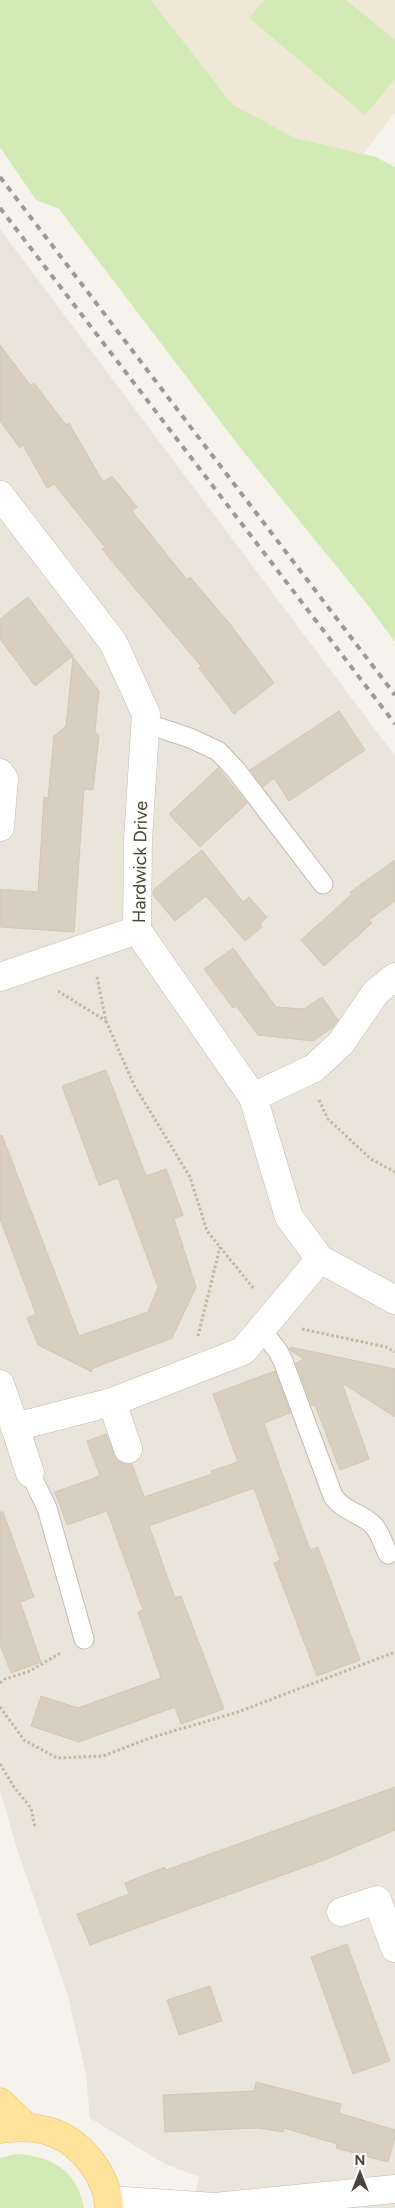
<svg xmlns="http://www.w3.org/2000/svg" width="395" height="2208" viewBox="0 0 395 2208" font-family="Figtree,sans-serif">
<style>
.residential{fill:#eae5da}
.education{fill:#efe8d6}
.green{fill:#d2eab5}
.building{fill:#d8cfc1;stroke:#d3c7b4}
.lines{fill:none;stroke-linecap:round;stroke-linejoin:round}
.service-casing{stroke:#c2bbae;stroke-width:21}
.minor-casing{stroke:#c2bbae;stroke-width:29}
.primary-casing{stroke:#e6c16a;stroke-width:29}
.path{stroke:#c4b79f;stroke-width:3;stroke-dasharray:2.5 2.5;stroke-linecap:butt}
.service{stroke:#fff;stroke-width:19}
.minor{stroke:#fff;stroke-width:28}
.primary{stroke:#ffe39c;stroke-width:28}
.rail{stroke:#9a9a9a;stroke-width:4;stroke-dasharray:6 6;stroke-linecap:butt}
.labels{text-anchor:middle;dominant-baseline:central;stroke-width:4;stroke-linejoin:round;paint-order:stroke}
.street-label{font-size:18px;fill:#4b4439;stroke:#fff}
</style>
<rect width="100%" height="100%" fill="#f6f3ec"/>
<!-- residential -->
<polygon class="residential" points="0,229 395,756 395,2208 191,2208 199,2177 163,2163 90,2118 86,2075 68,1996 18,1852 0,1790"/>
<!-- education -->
<polygon class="education" points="151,0 395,0 395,112 363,154 295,138 232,104"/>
<!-- green -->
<g class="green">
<polygon points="0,0 151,0 232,104 295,138 376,157 395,167 395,642 367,604 242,450 59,209 36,200 0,147"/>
<polygon points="264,0 346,0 395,40 395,79 365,115 249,18"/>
<path d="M16,2154C51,2156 77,2170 84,2208H0V2158Z"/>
</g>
<!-- building -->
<g class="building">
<polygon points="0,345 31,386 34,383 66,425 69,423 103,482 112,476 137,507 132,511 187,580 190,577 230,624 274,683 234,714 199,668 201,666 132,585 102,549 105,547 54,484 47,488 23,445 20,448 0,421"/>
<polygon points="28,597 73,656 35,686 0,639 0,619"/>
<polygon points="73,657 99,691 95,731 99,736 93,790 84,789 74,932 0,927 0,889 38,892 44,797 48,798 54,736 66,726"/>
<polygon points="339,711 365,750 289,801 274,778 263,787 250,770"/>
<polygon points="218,768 247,803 200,847 169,814"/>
<polygon points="202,850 243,902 249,897 267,917 260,924 262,927 245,941 206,896 175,921 153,895 153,890"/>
<polygon points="395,860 395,901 369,920 372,923 324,966 301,940 352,894 350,892"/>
<polygon points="233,948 276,1007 304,1009 322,997 338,1020 333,1027 313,1041 258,1035 236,1006 233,1008 204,969"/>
<polygon points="106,1070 146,1176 166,1169 183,1215 174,1219 196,1287 172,1338 91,1369 92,1372 38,1345 27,1318 36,1314 0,1219 0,1136 2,1135 79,1336 148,1312 158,1287 118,1178 99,1185 62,1086"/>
<polygon points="290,1347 395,1369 395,1417 342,1383 369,1459 340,1470 315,1405 312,1406 296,1363 304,1359 290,1350"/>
<polygon points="275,1371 290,1413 264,1423 310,1550 318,1547 360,1660 317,1676 274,1563 280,1560 254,1488 149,1526 175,1598 181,1596 224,1709 181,1724 175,1707 79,1742 31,1726 41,1696 78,1708 161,1678 138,1612 143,1610 107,1511 67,1525 55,1492 100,1476 87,1441 106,1434 117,1460 124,1464 132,1464 144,1497 212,1474 211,1471 238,1462 213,1394"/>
<polygon points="0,1512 3,1512 34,1597 20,1602 41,1662 11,1673 0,1644"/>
<polygon points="395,1787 395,1830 327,1859 90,1945 77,1914 129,1894 125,1883 165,1867 166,1870"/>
<polygon points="347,1944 390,2061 353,2074 311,1957"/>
<polygon points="210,1986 222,2021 179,2035 167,2000"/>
<polygon points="256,2082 341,2104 339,2113 395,2130 395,2137 388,2162 336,2148 337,2144 284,2128 283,2132 259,2128 165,2132 163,2095 254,2091"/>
</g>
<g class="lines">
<!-- service casing -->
<g class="service-casing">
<g id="service">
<polyline points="145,723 190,738 218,751 236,770 323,884"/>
<path d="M261,1329L278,1351L283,1361L333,1496C342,1510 359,1513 371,1523C380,1531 383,1544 388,1554"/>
<polyline points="30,1473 47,1508 84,1639"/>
</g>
</g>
<!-- minor casing -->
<g class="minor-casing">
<g id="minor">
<polyline points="0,495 113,642 146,714 138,840 137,930 253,1097 289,1217 320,1259 395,1300"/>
<polyline points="0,773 4,779 0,827"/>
<polyline points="0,977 137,930"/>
<polyline points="253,1097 314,1068 341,1043 376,992 395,977"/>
<polyline points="0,1384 15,1427 112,1402 243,1351 320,1259"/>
<polyline points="112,1402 128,1449"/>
<polyline points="15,1427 30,1473"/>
<polyline points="341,1912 377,1900 395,1948"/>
<polyline points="109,2200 215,2207 395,2189"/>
</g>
</g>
<!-- primary casing -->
<g class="primary-casing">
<g id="primary">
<polyline points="0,2102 25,2126"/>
<path d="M0,2129C18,2127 36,2126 54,2133C83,2144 108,2177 109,2208"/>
</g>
</g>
<!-- path -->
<g class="path">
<polyline points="97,977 106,1021 134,1085 190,1177 207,1231 254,1289"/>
<polyline points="58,991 106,1021"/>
<polyline points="319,1100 328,1119 371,1159 395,1172"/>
<polyline points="302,1329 386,1347 395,1352"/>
<polyline points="198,1336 220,1247"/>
<polyline points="0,1683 5,1679 30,1671 62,1652"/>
<polyline points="0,1707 24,1740 57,1758 103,1756 150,1738 238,1712 395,1652"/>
<polyline points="0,1764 14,1787 31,1808 35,1828"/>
</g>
<!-- service -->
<use href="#service" class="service"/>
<!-- minor -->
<use href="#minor" class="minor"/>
<!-- primary -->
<use href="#primary" class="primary"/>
<!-- rail -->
<g class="rail">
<polyline points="0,177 395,695"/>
<polyline points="0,208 395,724"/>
</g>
</g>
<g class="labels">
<!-- street labels -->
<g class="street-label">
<text transform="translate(140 862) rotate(-89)">Hardwick Drive</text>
</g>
</g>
<!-- north arrow -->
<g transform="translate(360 2173)" stroke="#ffffff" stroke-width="4" paint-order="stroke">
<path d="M0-4L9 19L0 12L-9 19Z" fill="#4b4439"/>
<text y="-8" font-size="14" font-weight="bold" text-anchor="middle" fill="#4b4439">N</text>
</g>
</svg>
